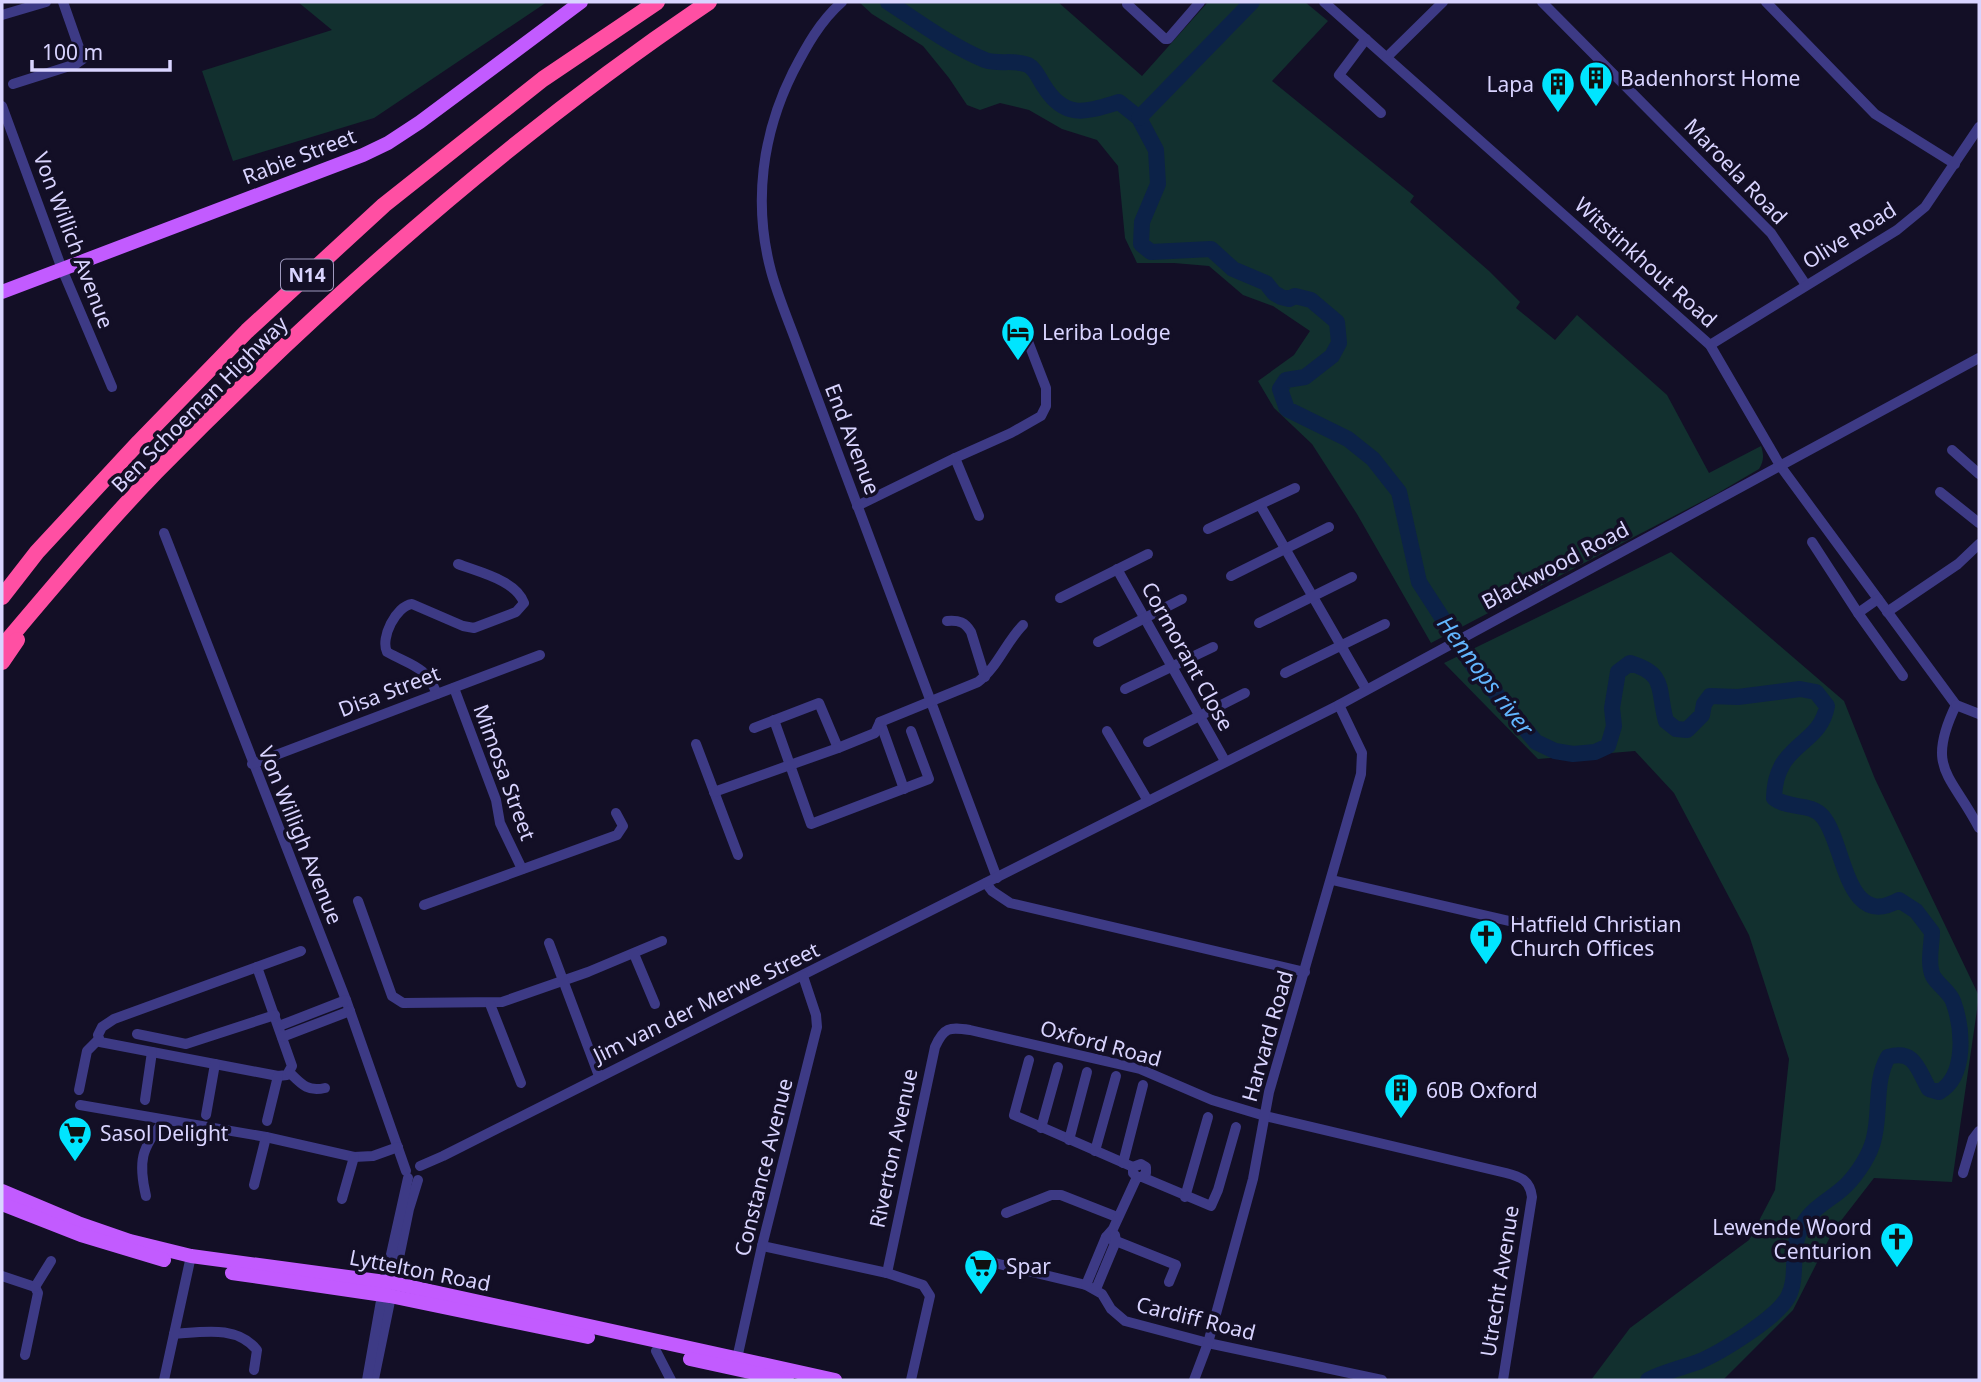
<svg xmlns="http://www.w3.org/2000/svg" width="1981" height="1382" viewBox="0 0 1981 1382" font-family="'Noto Sans',sans-serif">
<style>
.green{fill:#12302f}
.lines{fill:none;stroke-linecap:round;stroke-linejoin:round}
.river{stroke:#0c2248;stroke-width:16}
.minor{stroke:#3d3a85;stroke-width:10}
.major{stroke:#c25bff;stroke-width:14}
.highway{stroke:#ff4fa3;stroke-width:16}
.labels{text-anchor:middle;dominant-baseline:central;stroke-width:7;stroke-linejoin:round;paint-order:stroke}
.shield{fill:#130f26;stroke:#9e99be;stroke-width:2}
.shield-label{font-size:19px;font-weight:bold;fill:#d9d4ff}
.poi-label{font-size:21px;fill:#d9d4ff;stroke:#130f26;text-anchor:start}
.street-label{font-size:21px;fill:#d9d4ff;stroke:#130f26}
.water-label{font-size:23px;font-style:italic;fill:#62b6ff;stroke:#130f26}
</style>
<rect width="100%" height="100%" fill="#130f26"/>
<!-- green -->
<g class="green">
<polygon points="298,2 547,2 374,118 233,161 202,71 332,30"/>
<path d="M859,2H1058L1142,76L1208,2H1305L1328,21L1272,81L1414,196L1410,202L1489,271L1520,302L1516,308L1555,340L1577,315L1667,395L1709,473L1761,446C1764,455 1764,461 1759,469L1718,493L1431,643L1357,514L1312,444L1274,408L1258,381L1294,355L1310,331L1273,306L1243,295L1209,266L1174,263H1137L1125,238L1118,166L1097,140L1062,129L1029,110L1000,103L980,110L967,105L949,78L923,46L872,14Z"/>
<polygon points="1671,552 1844,701 1875,779 1979,996 1952,1182 1874,1178 1833,1231 1793,1310 1723,1380 1591,1380 1630,1328 1749,1240 1775,1190 1789,1059 1749,935 1674,793 1635,751 1538,759 1444,663"/>
</g>
<g class="lines">
<!-- river -->
<g class="river">
<path d="M888,2C919,22 951,46 985,60C999,65 1015,59 1028,65C1036,69 1039,79 1044,86C1065,120 1086,112 1119,102L1139,118L1156,150L1158,184L1142,222L1141,244L1151,252L1211,249L1233,269L1266,283L1274,293L1281,297L1289,299L1295,296L1311,300L1337,322L1339,343L1332,356L1305,377L1286,380L1280,389L1287,409L1348,439L1373,459L1399,492L1419,582L1474,667L1536,742L1555,751L1573,754L1595,752L1608,746L1614,726L1612,708L1618,672L1630,663C1667,674 1657,689 1666,721L1676,729L1687,730L1702,715L1704,704L1710,696L1738,697L1800,689L1816,692L1827,706C1820,747 1775,742 1774,798C1790,810 1811,802 1823,817C1845,843 1845,931 1899,900L1916,911L1932,932C1932,944 1927,964 1933,976C1938,985 1949,991 1953,1001C1963,1028 1967,1076 1939,1092L1929,1089C1918,1071 1916,1049 1888,1057C1873,1083 1882,1117 1872,1145C1867,1160 1853,1180 1842,1189C1832,1198 1818,1205 1809,1216C1785,1244 1801,1273 1788,1297C1777,1318 1720,1353 1698,1362C1681,1368 1663,1372 1648,1380"/>
<polyline points="1139,118 1252,2"/>
</g>
<!-- minor -->
<g class="minor">
<path d="M842,2C820,21 806,47 793,72C762,134 753,203 771,271C778,297 789,322 798,347L997,878"/>
<polyline points="1324,2 1710,345 1781,467 1956,705"/>
<polyline points="1542,2 1771,233 1806,285"/>
<polyline points="1766,2 1875,114 1955,164"/>
<polyline points="1127,4 1165,39 1168,39 1200,2"/>
<polyline points="2,15 46,2"/>
<polyline points="1366,39 1339,75 1381,113"/>
<polyline points="1387,57 1443,2"/>
<polyline points="13,84 76,64 83,59 63,2"/>
<polyline points="2,106 62,269 112,387"/>
<polyline points="1710,345 1897,230 1925,207 1979,127"/>
<polyline points="1952,450 1979,474"/>
<polyline points="955,458 979,516"/>
<polyline points="1940,492 1979,523"/>
<polyline points="1260,505 1366,689"/>
<polyline points="857,506 955,458 1011,433 1041,416 1046,406 1046,388 1024,331"/>
<polyline points="1208,529 1295,488"/>
<polyline points="164,533 346,1000 406,1171"/>
<polyline points="1812,542 1858,613"/>
<polyline points="1117,569 1225,761"/>
<polyline points="1231,576 1329,527"/>
<polyline points="1060,598 1148,554"/>
<polyline points="1878,599 1858,613 1903,676"/>
<polyline points="1887,612 1958,564 1979,544"/>
<path d="M947,621C959,620 965,622 971,632L985,677"/>
<polyline points="1259,623 1352,577"/>
<polyline points="1098,642 1182,599"/>
<polyline points="1285,673 1385,624"/>
<polyline points="454,688 496,800 500,823 522,869"/>
<polyline points="1125,689 1213,647"/>
<path d="M437,694C425,665 412,666 387,652C380,638 396,606 412,604L463,626L474,628L516,612L524,603C516,580 478,572 458,564"/>
<path d="M1956,705C1925,769 1951,774 1979,828"/>
<polyline points="1956,705 1979,714"/>
<polyline points="774,720 811,824 929,779 911,731"/>
<polyline points="880,722 904,789"/>
<polyline points="754,728 819,703 838,748"/>
<polyline points="1107,731 1148,801"/>
<polyline points="1148,742 1245,693"/>
<polyline points="696,744 738,855"/>
<polyline points="252,764 540,655"/>
<path d="M714,792L838,748L875,733L880,722L978,682C997,668 1006,642 1023,625"/>
<polyline points="1332,880 1535,927"/>
<polyline points="986,883 992,891 1010,903 1305,972"/>
<polyline points="358,901 392,996 403,1003 502,1002 588,972 662,941"/>
<polyline points="424,905 617,835 623,826 616,813"/>
<polyline points="549,943 599,1076"/>
<polyline points="634,954 655,1004"/>
<polygon points="257,967 292,1066 287,1075 278,1076 100,1042 98,1035 102,1027 114,1019"/>
<polyline points="257,967 301,951"/>
<polyline points="490,1004 521,1083"/>
<polyline points="279,1026 346,1000"/>
<polyline points="137,1034 186,1044 275,1015"/>
<polyline points="282,1037 350,1011"/>
<polyline points="1029,1060 1014,1115 1133,1167"/>
<path d="M290,1073C302,1085 308,1092 325,1088"/>
<polyline points="79,1090 87,1051 99,1039"/>
<polyline points="145,1100 152,1052"/>
<polyline points="80,1105 266,1137 354,1157 373,1156 398,1147"/>
<polyline points="206,1115 215,1064"/>
<polyline points="267,1121 278,1076"/>
<polyline points="1041,1128 1058,1067"/>
<polyline points="1069,1140 1087,1072"/>
<polyline points="1095,1151 1116,1076"/>
<polyline points="1123,1163 1143,1085"/>
<polyline points="420,1166 443,1156 1339,705 1979,358"/>
<polyline points="1963,1173 1973,1139 1979,1131"/>
<polyline points="1142,1177 1211,1206 1218,1190 1236,1127"/>
<polyline points="254,1185 266,1137"/>
<path d="M146,1196C138,1162 141,1148 164,1121"/>
<polyline points="1185,1197 1208,1117"/>
<polyline points="342,1199 354,1157"/>
<polyline points="1006,1213 1051,1195 1061,1195 1117,1217"/>
<polyline points="1106,1237 1176,1265 1169,1282"/>
<polyline points="762,1246 887,1273 923,1285 930,1296 911,1380"/>
<polyline points="974,1258 1086,1285 1102,1294 1111,1309 1125,1321 1208,1343 1382,1380"/>
<path d="M887,1273L935,1047C944,1027 949,1027 970,1030L1140,1069L1212,1100L1265,1116L1506,1173C1521,1177 1530,1180 1532,1197L1503,1380"/>
<polyline points="2,1276 35,1287 38,1293 25,1355"/>
<polyline points="1086,1285 1106,1237 1113,1229 1137,1177 1142,1177 1146,1173 1146,1167 1141,1164 1133,1167 1133,1173 1137,1177"/>
<polyline points="35,1287 51,1261"/>
<polyline points="1096,1289 1116,1241 1115,1235"/>
<path d="M174,1334C203,1332 237,1325 257,1350L254,1370"/>
<polyline points="656,1351 671,1380"/>
<polyline points="736,1363 762,1246 817,1027 816,1015 803,976"/>
<polyline points="374,1379 409,1209 418,1180"/>
<polyline points="164,1380 191,1256"/>
<polyline points="367,1380 382,1295 408,1178"/>
<polyline points="1194,1380 1208,1343 1253,1179 1269,1092 1361,774 1362,753 1339,705"/>
</g>
<!-- major -->
<g class="major">
<polyline points="2,292 363,155 388,143 420,122 581,2"/>
<polyline points="2,1191 78,1223 130,1241 191,1256 393,1283 835,1380"/>
<polyline points="2,1204 81,1235 164,1260"/>
<polyline points="232,1273 390,1296 588,1337"/>
<polyline points="690,1359 787,1380"/>
</g>
<!-- highway -->
<g class="highway">
<polyline points="2,597 37,552 139,442 247,331 384,205 543,79 657,2"/>
<path d="M2,647C52,588 102,528 156,472C325,300 508,137 709,2"/>
<polyline points="2,662 17,640"/>
</g>
</g>
<!-- icons -->
<defs>
<g id="building-pin" transform="scale(1.75)"><path d="M0 17L-7.5 6A9.5 9.5 0 1 1 7.5 6Z" fill="#00e5ff" stroke="#130f26"/><path d="M-4-6H4V6H1V3H-1V6H-4ZM-2.5-4.3h1.7v1.8h-1.7ZM.8-4.3h1.7v1.8H.8ZM-2.5-1h1.7V.8h-1.7ZM.8-1h1.7V.8H.8Z" fill="#111"/></g>
<g id="hotel-pin" transform="scale(1.75)"><path d="M0 17L-7.5 6A9.5 9.5 0 1 1 7.5 6Z" fill="#00e5ff" stroke="#130f26"/><path d="M-6-4.5h1.5V1H6V5H4.5V3h-9V5H-6ZM-4 0a1.8 1.8 0 1 1 3.6 0ZM.5 0V-2.5h3Q6-2.5 6 0Z" fill="#111"/></g>
<g id="church-pin" transform="scale(1.75)"><path d="M0 17L-7.5 6A9.5 9.5 0 1 1 7.5 6Z" fill="#00e5ff" stroke="#130f26"/><path d="M-1.2-6h2.4v3.5h3.3v2.4h-3.3V6h-2.4V-.1h-3.3v-2.4h3.3Z" fill="#111"/></g>
<g id="supermarket-pin" transform="scale(1.75)"><path d="M0 17L-7.5 6A9.5 9.5 0 1 1 7.5 6Z" fill="#00e5ff" stroke="#130f26"/><path d="M-6-5.5h2.5l.6 2H6L4.5 2H-2.5L-4.4-4H-6ZM-1.5 3.2a1.3 1.3 0 1 0 .1 0ZM3 3.2a1.3 1.3 0 1 0 .1 0Z" fill="#111"/></g>
</defs>
<g fill-rule="evenodd">
<use href="#building-pin" x="1596" y="78"/>
<use href="#building-pin" x="1558" y="84"/>
<use href="#hotel-pin" x="1018" y="332"/>
<use href="#church-pin" x="1486" y="936"/>
<use href="#building-pin" x="1401" y="1090"/>
<use href="#supermarket-pin" x="75" y="1133"/>
<use href="#church-pin" x="1897" y="1239"/>
<use href="#supermarket-pin" x="981" y="1266"/>
</g>
<g class="labels">
<!-- shield labels -->
<rect class="shield" x="281" y="259.5" width="52" height="31" rx="5"/>
<g class="shield-label">
<text x="307" y="275">N14</text>
</g>
<!-- poi labels -->
<g class="poi-label">
<text x="1620" y="78">Badenhorst Home</text>
<text x="1534" y="84" text-anchor="end">Lapa</text>
<text x="1042" y="332">Leriba Lodge</text>
<text x="1510" y="924">Hatfield Christian<tspan x="1510" dy="24">Church Offices</tspan></text>
<text x="1426" y="1090">60B Oxford</text>
<text x="100" y="1133">Sasol Delight</text>
<text x="1872" y="1227" text-anchor="end">Lewende Woord<tspan x="1872" dy="24">Centurion</tspan></text>
<text x="1006" y="1266">Spar</text>
</g>
<!-- street labels -->
<g class="street-label">
<text transform="translate(299 156) rotate(-21)">Rabie Street</text>
<text transform="translate(1736 171) rotate(46)">Maroela Road</text>
<text transform="translate(1849 235) rotate(-32)">Olive Road</text>
<text transform="translate(74 240) rotate(69)">Von Willich Avenue</text>
<text transform="translate(1646 262) rotate(42)">Witstinkhout Road</text>
<text transform="translate(199 404) rotate(-45)">Ben Schoeman Highway</text>
<text transform="translate(853 439) rotate(69)">End Avenue</text>
<text transform="translate(1555 565) rotate(-28)">Blackwood Road</text>
<text transform="translate(1188 656) rotate(61)">Cormorant Close</text>
<text transform="translate(389 691) rotate(-21)">Disa Street</text>
<text transform="translate(505 772) rotate(70)">Mimosa Street</text>
<text transform="translate(301 835) rotate(68)">Von Willigh Avenue</text>
<text transform="translate(706 1002) rotate(-26)">Jim van der Merwe Street</text>
<text transform="translate(1267 1036) rotate(-74)">Harvard Road</text>
<text transform="translate(1101 1043) rotate(15)">Oxford Road</text>
<text transform="translate(893 1148) rotate(-78)">Riverton Avenue</text>
<text transform="translate(763 1167) rotate(-76)">Constance Avenue</text>
<text transform="translate(420 1270) rotate(11)">Lyttelton Road</text>
<text transform="translate(1499 1281) rotate(-81)">Utrecht Avenue</text>
<text transform="translate(1196 1318) rotate(14)">Cardiff Road</text>
</g>
<!-- water labels -->
<g class="water-label">
<text transform="translate(1486 675) rotate(53)">Hennops river</text>
</g>
</g>
<!-- border -->
<rect width="1981" height="1382" fill="none" stroke="#d9d4ff" stroke-width="7"/>
<!-- scale -->
<path d="M32 60v10h138v-10" fill="none" stroke="#d9d4ff" stroke-width="3.5"/>
<text x="42" y="60" font-size="21" fill="#d9d4ff" stroke="#130f26" stroke-width="5" paint-order="stroke">100 m</text>
</svg>
